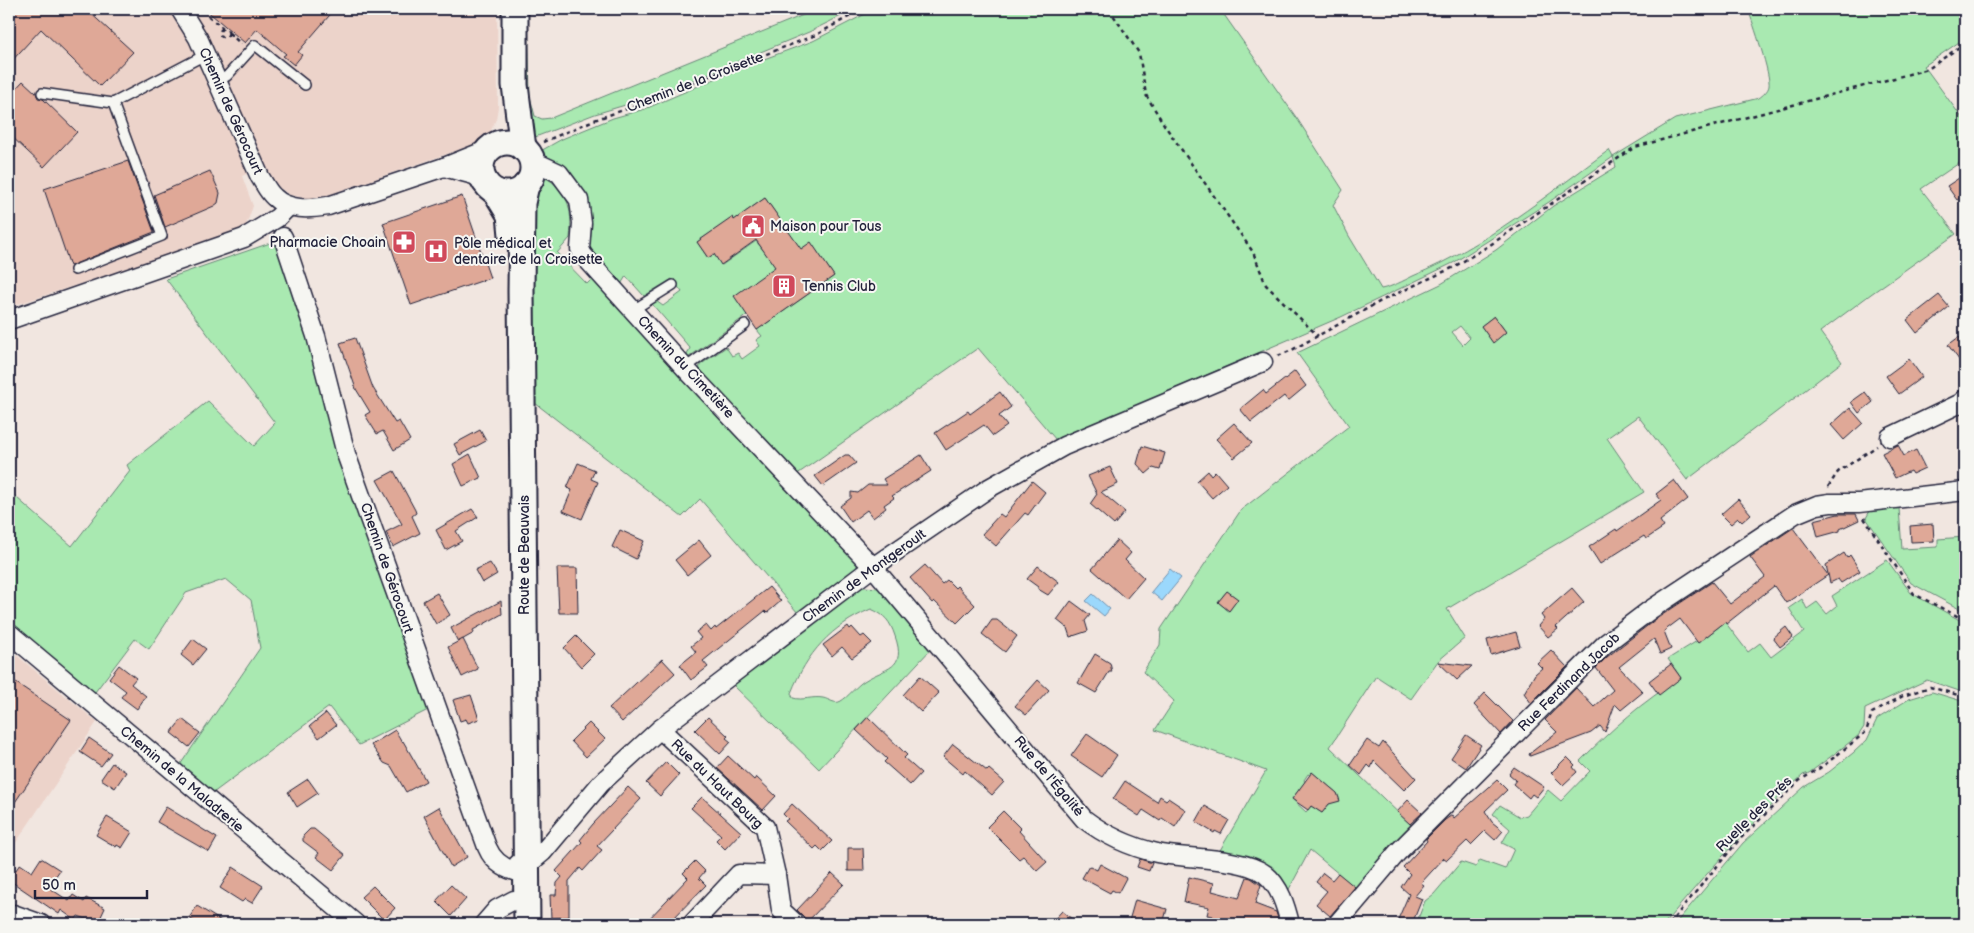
<svg xmlns="http://www.w3.org/2000/svg" width="1974" height="933" viewBox="0 0 1974 933" font-family="'Balsamiq Sans',sans-serif">
<style>
.built{fill:#ecd3ca}
.green{fill:#a9e9b1;stroke:#668676;fill-rule:evenodd}
.water{fill:#9bd8fc;stroke:#6b8faf}
.building{fill:#dfa897;stroke:#22223b}
.lines{fill:none;stroke-linecap:round;stroke-linejoin:round}
.lane-casing{stroke:#22223b;stroke-width:12}
.street-casing{stroke:#22223b;stroke-width:21}
.secondary-casing{stroke:#22223b;stroke-width:29}
.path{stroke:#22223b;stroke-width:2.5;stroke-dasharray:4 4;stroke-linecap:butt}
.lane{stroke:#f6f6f2;stroke-width:9}
.street{stroke:#f6f6f2;stroke-width:18}
.secondary{stroke:#f6f6f2;stroke-width:25}
.labels{text-anchor:middle;dominant-baseline:central;stroke-width:4;stroke-linejoin:round;paint-order:stroke}
.street-label{font-size:14px;fill:#22223b;stroke:#f6f6f2}
.poi-label{font-size:14px;fill:#22223b;stroke:#f6f6f2;text-anchor:start}
</style>
<rect width="100%" height="100%" fill="#f1e6e0"/>
<filter id="ink" filterUnits="userSpaceOnUse"><feTurbulence type="fractalNoise" baseFrequency=".02" numOctaves="2"/><feDisplacementMap in="SourceGraphic" scale="10" xChannelSelector="R" yChannelSelector="G"/><feConvolveMatrix kernelMatrix="1 2 1 2 8 2 1 2 1" color-interpolation-filters="sRGB"/></filter>
<g filter="url(#ink)">
<!-- built -->
<g class="built">
<polygon points="9,9 497,9 498,107 496,119 489,135 476,144 319,198 304,198 290,195 278,187 270,178 264,166 242,176 253,206 244,231 9,307"/>
<polygon points="9,649 97,722 9,853"/>
</g>
<!-- green -->
<g class="green">
<polygon points="522,9 528,9 530,97 535,116 542,119 551,118 818,9 855,9 809,32 649,98 595,114 530,139"/>
<path d="M875,9H1220L1298,120L1343,190L1333,205L1349,236L1381,289C1392,287 1403,281 1413,276C1485,246 1547,195 1609,150L1613,157L1675,119L1759,98C1763,95 1768,91 1769,86C1771,75 1753,23 1748,9H1965V38L1924,66L1965,122V159L1921,189L1956,234L1871,294L1820,332L1842,362L1687,480L1638,416L1607,438L1644,492L1447,609L1465,638L1438,661L1411,699L1376,676L1330,747L1411,825L1357,889L1310,850L1287,893L1219,852L1266,771L1155,730L1174,701L1143,672L1160,645L1161,629L1241,510L1349,426L1297,353L1441,284L1496,250L1553,206L1616,167L1613,157L1549,202L1453,263L1341,317L1056,440L978,348L796,475L699,372L700,365L726,347L732,356L738,353L742,359L760,346L756,340L762,336L757,330L834,276L811,243L747,315L685,360L690,348L652,304L656,301L663,306L682,292L672,279L644,296L626,276L620,286L587,252V204L577,182L563,167L537,153L562,139L613,118L645,109L745,66L813,41ZM765,198L789,233L764,251L756,241L722,265L714,254L708,258L697,242L733,218L734,220ZM1494,316L1506,332L1493,342L1481,326ZM1460,326L1470,338L1463,345L1452,332ZM1227,591L1237,599L1229,611L1218,602ZM1312,772L1337,793L1339,798L1329,804L1322,813L1311,806L1306,812L1292,799L1305,782L1304,780L1308,774L1310,775Z"/>
<path d="M539,174C568,188 573,208 570,238L557,253L587,284L596,275L858,560L856,570L798,613L700,499L682,517L535,403L531,197Z"/>
<polygon points="276,241 297,287 360,516 428,710 359,745 329,707 213,793 180,765 260,648 251,600 226,579 186,593 149,649 135,639 92,696 9,625 9,491 72,546 130,471 127,465 208,401 254,446 275,423 166,279"/>
<polygon points="1899,508 1902,549 1938,547 1938,539 1965,537 1965,612 1911,583 1866,518 1870,511"/>
<path d="M1887,560L1911,593L1965,623V693L1927,680L1865,709L1864,727L1858,736L1809,773L1803,775C1752,821 1708,872 1664,924H1416L1425,901L1434,894L1461,862L1476,867L1480,860L1505,869L1514,849L1502,843L1510,829L1493,814L1500,805L1520,817L1527,815L1548,790L1561,801L1590,771L1580,761C1611,730 1644,700 1681,678L1668,659L1697,641L1698,643L1725,622L1748,652L1760,643L1771,657L1804,632L1789,608L1802,599L1807,609L1817,602L1827,614L1837,606L1832,596Z"/>
<path d="M863,587L881,588L932,648L819,769L731,683ZM871,609C885,615 890,621 895,636C907,670 886,667 864,681C856,686 848,697 841,701C835,705 829,699 823,698C812,696 803,701 793,698L791,693C807,653 831,626 871,609Z"/>
<polygon points="1932,692 1965,702 1965,924 1675,924 1743,843 1804,787 1829,772 1853,753 1867,740 1877,719 1909,699"/>
</g>
<!-- water -->
<g class="water">
<polygon points="1170,569 1181,578 1162,601 1151,592"/>
<polygon points="1093,594 1110,609 1104,616 1086,601"/>
</g>
<!-- building -->
<g class="building">
<polygon points="9,9 86,9 133,52 100,86 41,29 9,64"/>
<polygon points="205,9 335,9 298,52 302,55 294,65 283,56 286,54 257,29 245,43"/>
<polygon points="23,81 36,93 38,98 43,99 77,132 44,167 9,134 9,96"/>
<polygon points="128,161 154,232 70,266 44,189"/>
<polygon points="210,171 220,193 218,203 214,206 165,227 154,195"/>
<polygon points="1965,174 1965,195 1957,200 1947,186"/>
<polygon points="462,196 490,278 411,305 383,223"/>
<polygon points="765,198 801,249 811,242 834,276 757,330 734,296 775,267 756,240 721,265 714,254 708,258 697,242 733,217 734,220"/>
<polygon points="1939,295 1949,307 1917,333 1907,320"/>
<polygon points="1494,316 1506,332 1493,343 1481,326"/>
<polygon points="1959,337 1965,346 1965,368 1948,345"/>
<polygon points="355,338 373,388 395,423 399,421 410,440 394,450 383,431 377,434 365,415 370,412 356,389 340,343"/>
<polygon points="1909,359 1922,377 1899,394 1886,376"/>
<polygon points="1295,371 1306,386 1288,401 1284,396 1251,422 1240,409 1263,390 1266,394"/>
<polygon points="1000,392 1011,407 999,416 1007,426 993,436 984,425 946,450 935,433 968,411 970,414"/>
<polygon points="1865,392 1873,402 1859,413 1851,402"/>
<polygon points="1850,408 1863,423 1844,440 1831,425"/>
<polygon points="1234,423 1252,443 1234,458 1216,439"/>
<polygon points="480,430 486,441 460,455 454,444"/>
<polygon points="1898,445 1904,456 1916,450 1925,468 1912,474 1910,471 1895,478 1882,453"/>
<polygon points="1142,446 1165,453 1160,470 1153,468 1146,474 1137,464"/>
<polygon points="470,454 481,478 463,486 453,464"/>
<polygon points="845,455 849,455 856,463 823,486 815,476"/>
<polygon points="921,455 931,471 892,496 894,498 884,505 886,508 873,518 867,510 851,522 840,506 851,498 851,492 858,493 868,485 887,485 883,479"/>
<polygon points="578,463 595,470 591,479 598,482 582,519 563,511 572,490 567,488"/>
<polygon points="1110,467 1118,484 1101,492 1125,512 1114,525 1090,504 1097,494 1088,476"/>
<polygon points="394,471 415,510 416,513 412,516 420,533 393,547 386,532 402,524 377,480"/>
<polygon points="1208,471 1211,475 1215,471 1227,485 1212,498 1197,481"/>
<polygon points="1674,480 1688,499 1660,521 1664,527 1646,539 1644,536 1600,564 1589,547 1616,529 1617,531 1661,500 1656,494"/>
<polygon points="1032,481 1045,492 1028,515 1025,513 996,546 982,534 1000,514 1004,517"/>
<polygon points="1738,499 1751,514 1742,522 1738,518 1731,524 1721,514"/>
<polygon points="472,509 478,517 456,531 462,541 446,550 436,530"/>
<polygon points="1838,514 1856,514 1859,520 1840,529 1840,531 1818,537 1814,520"/>
<polygon points="1933,524 1934,541 1911,542 1910,526"/>
<polygon points="1793,528 1828,575 1786,603 1774,586 1726,624 1725,622 1698,643 1680,619 1664,631 1671,649 1660,654 1654,639 1619,667 1643,692 1621,710 1615,704 1605,732 1600,726 1591,733 1530,756 1529,754 1557,732 1545,720 1576,688 1594,707 1613,690 1596,668 1607,657 1656,619 1712,582 1730,604 1765,577 1750,557"/>
<polygon points="620,530 644,541 636,559 612,547"/>
<polygon points="699,540 711,555 687,575 675,560"/>
<polygon points="1117,540 1131,553 1125,560 1144,578 1126,599 1092,569"/>
<polygon points="1844,553 1847,558 1850,555 1860,571 1841,583 1838,579 1830,583 1826,565"/>
<polygon points="490,563 497,574 482,583 475,570"/>
<polygon points="925,565 942,584 947,580 955,588 957,586 975,605 957,623 934,601 932,603 910,578"/>
<polygon points="1038,566 1059,582 1048,595 1038,589 1038,587 1027,579"/>
<polygon points="557,568 577,568 578,613 559,613"/>
<polygon points="769,587 781,601 767,613 765,611 703,661 708,667 691,680 680,665 696,652 691,646 701,638 696,632 706,625 711,631 715,627 716,629"/>
<polygon points="1572,588 1584,602 1556,627 1558,629 1548,637 1538,626 1544,619 1541,615"/>
<polygon points="1227,591 1238,599 1229,611 1218,602"/>
<polygon points="437,593 450,615 436,624 423,601"/>
<polygon points="501,601 502,614 473,630 474,633 458,642 451,628"/>
<polygon points="1071,601 1090,615 1085,621 1088,631 1070,637 1067,628 1057,620"/>
<polygon points="992,620 997,620 1017,636 1005,652 982,634"/>
<polygon points="848,626 850,629 852,627 861,637 864,635 872,643 852,658 842,647 832,656 823,645"/>
<polygon points="1786,627 1793,637 1780,647 1773,638"/>
<polygon points="1516,632 1520,646 1491,655 1487,640"/>
<polygon points="576,636 594,654 581,667 564,648"/>
<polygon points="193,639 206,649 193,665 181,655"/>
<polygon points="463,639 478,669 462,677 448,647"/>
<polygon points="1551,650 1567,667 1531,703 1524,693 1535,674 1542,668 1537,663"/>
<polygon points="1095,654 1110,663 1112,672 1109,672 1096,693 1078,683"/>
<polygon points="662,659 675,673 622,722 609,708"/>
<polygon points="1438,662 1472,666 1457,680"/>
<polygon points="1671,664 1681,678 1659,695 1649,681"/>
<polygon points="119,665 136,678 131,684 146,696 137,709 121,697 126,691 109,678"/>
<polygon points="920,676 939,693 921,712 903,695"/>
<polygon points="9,678 71,720 9,811"/>
<polygon points="1038,680 1049,690 1026,715 1015,706"/>
<polygon points="1485,693 1513,721 1501,734 1474,705"/>
<polygon points="471,695 479,719 468,723 466,719 460,721 453,700"/>
<polygon points="326,713 336,725 319,738 310,726"/>
<polygon points="708,717 728,736 726,738 731,742 720,754 695,730"/>
<polygon points="868,717 907,755 904,758 921,773 910,785 884,762 887,759 856,730"/>
<polygon points="182,719 200,733 189,747 171,733"/>
<polygon points="589,723 605,739 586,757 571,741"/>
<polygon points="395,730 402,742 403,741 426,781 406,792 391,766 384,763 371,745"/>
<polygon points="1087,734 1117,755 1102,777 1071,756"/>
<polygon points="1466,735 1481,745 1466,768 1451,758"/>
<polygon points="89,738 111,753 101,766 80,752"/>
<polygon points="1367,740 1379,748 1383,742 1416,778 1404,790 1374,761 1371,768 1368,765 1361,775 1350,765"/>
<polygon points="953,744 987,771 989,769 1004,782 992,795 965,771 963,774 943,757"/>
<polygon points="728,756 754,780 756,777 776,796 763,810 717,768"/>
<polygon points="1567,757 1575,765 1573,767 1577,772 1563,785 1551,773"/>
<polygon points="666,762 679,775 660,796 646,783"/>
<polygon points="112,763 126,772 115,788 101,779"/>
<polygon points="1514,767 1544,787 1536,797 1532,794 1529,798 1513,784 1516,780 1509,774"/>
<polygon points="1312,772 1337,793 1340,801 1329,804 1322,813 1311,806 1308,810 1292,799"/>
<polygon points="308,779 318,793 297,807 288,792"/>
<polygon points="1497,780 1507,790 1485,811 1492,822 1503,831 1495,840 1485,831 1471,845 1467,841 1447,860 1444,858 1421,883 1424,885 1415,896 1422,899 1412,924 1396,924 1409,894 1401,887 1410,874 1403,867 1427,841 1426,839 1445,820 1452,815 1454,818"/>
<polygon points="1125,781 1157,802 1160,796 1166,800 1168,798 1186,810 1175,827 1162,818 1160,821 1143,810 1139,816 1113,799"/>
<polygon points="628,787 641,799 597,846 602,850 583,871 580,868 569,881 569,917 551,918 550,895 556,895 557,883 562,877 556,871 582,842 580,840 593,824"/>
<polygon points="702,797 741,832 725,849 716,840 721,835 691,808"/>
<polygon points="1408,800 1422,813 1410,824 1397,812"/>
<polygon points="792,804 832,841 822,851 817,846 814,849 785,821 788,819 783,814"/>
<polygon points="1205,806 1229,820 1221,834 1215,831 1214,833 1196,822"/>
<polygon points="166,807 217,838 209,852 157,822"/>
<polygon points="439,807 467,857 451,867 424,816"/>
<polygon points="1003,811 1021,829 1019,831 1047,862 1037,871 1023,856 1019,859 987,827"/>
<polygon points="107,817 132,832 122,848 117,845 116,847 96,835"/>
<polygon points="310,829 314,829 345,855 333,870 316,857 319,853 303,841 303,836"/>
<polygon points="848,848 863,848 864,871 848,871"/>
<polygon points="41,858 60,870 48,887 69,901 73,895 84,902 86,898 105,908 98,923 78,916 75,920 61,910 59,914 9,880 20,864 32,872"/>
<polygon points="1140,859 1152,863 1149,871 1137,867"/>
<polygon points="695,861 705,871 699,878 706,885 668,924 644,924 688,878 683,873"/>
<polygon points="1100,864 1126,878 1118,893 1112,890 1110,893 1082,878 1089,866 1097,870"/>
<polygon points="233,867 263,886 252,903 245,899 242,902 220,888"/>
<polygon points="832,873 844,884 806,923 804,917 797,910"/>
<polygon points="1323,873 1332,880 1338,873 1355,887 1330,916 1316,904 1327,891 1316,882"/>
<polygon points="1189,877 1214,883 1212,891 1239,898 1247,877 1251,878 1261,885 1255,904 1276,912 1278,918 1275,924 1210,924 1213,916 1207,915 1209,907 1184,902"/>
<polygon points="451,885 466,899 451,916 436,901"/>
<polygon points="373,886 395,908 384,920 361,897"/>
<polygon points="1135,900 1167,909 1163,924 1143,924 1129,921"/>
<polygon points="197,906 226,924 199,924 189,918"/>
<polygon points="1062,911 1078,924 1050,924"/>
</g>
<g class="lines">
<!-- lane casing -->
<g class="lane-casing">
<g id="lane">
<polyline points="217,82 227,76 255,45 305,85"/>
<polyline points="42,93 113,103 205,55"/>
<polyline points="75,270 162,236 113,103"/>
<polyline points="633,310 673,285"/>
<polyline points="685,368 745,325"/>
</g>
</g>
<!-- street casing -->
<g class="street-casing">
<g id="street">
<path d="M180,9L198,38L260,177C264,183 268,192 274,197C288,211 310,209 328,206L444,167L489,149"/>
<path d="M531,160L559,173L579,200L582,223L580,249L583,255L685,368L873,567L1084,819C1105,835 1131,847 1157,853C1184,859 1243,857 1265,874C1280,886 1286,907 1290,924"/>
<polyline points="444,167 474,175 486,183"/>
<path d="M283,237L316,336L346,454L487,847C494,864 509,872 527,873"/>
<polyline points="9,320 244,238 277,218 289,206"/>
<polyline points="1890,437 1961,403 1965,399"/>
<polyline points="9,633 356,924"/>
<polyline points="660,729 765,827 776,875 781,910 796,924"/>
<polyline points="518,864 531,862 543,852 601,783 660,729 873,567 989,488 1064,446 1263,362"/>
<polyline points="13,914 41,924"/>
<polyline points="484,924 497,909 514,900 527,901"/>
<polyline points="692,924 739,874 776,875"/>
<polyline points="1337,924 1397,853 1605,644 1650,610 1795,514 1817,505 1830,503 1859,503 1965,491"/>
</g>
</g>
<!-- secondary casing -->
<g class="secondary-casing">
<g id="secondary">
<polyline points="515,9 515,85 523,148"/>
<circle cx="507" cy="168" r="26"/>
<polyline points="526,185 522,203 521,291 527,924"/>
<polyline points="496,192 510,215 512,235"/>
</g>
</g>
<!-- path -->
<g class="path">
<polyline points="205,9 206,14 223,28"/>
<polyline points="1109,9 1139,53 1146,95 1165,126 1253,252 1266,285 1318,336"/>
<circle cx="224" cy="33" r="4.5"/>
<polyline points="229,33 241,44"/>
<polyline points="543,142 594,120 650,101 709,76 816,35 863,9"/>
<polyline points="1278,356 1292,350 1381,301 1452,268 1490,245 1635,147 1928,69 1965,43"/>
<polyline points="1828,487 1838,472 1877,446"/>
<polyline points="1864,518 1914,594 1965,620"/>
<polyline points="1669,924 1739,840 1799,781 1823,766 1866,732 1872,713 1903,696 1930,687 1965,697"/>
</g>
<!-- lane -->
<use href="#lane" class="lane"/>
<!-- street -->
<use href="#street" class="street"/>
<!-- secondary -->
<use href="#secondary" class="secondary"/>
</g>
</g>
<!-- icons -->
<defs>
<g id="civic-square" transform="scale(1.25)"><rect x="-9" y="-9" width="18" height="18" rx="4" fill="#d1495b" stroke="#f6f6f2"/><path d="M-.6-6.5H3V-4.5H.6V-3L4-1V1h2V6H-6V1h2V-1L-.6-3ZM-1.2 2.5V6h2.4V2.5Z" fill="#fff"/></g>
<g id="pharmacy-square" transform="scale(1.25)"><rect x="-9" y="-9" width="18" height="18" rx="4" fill="#d1495b" stroke="#f6f6f2"/><path d="M-2-6h4v4h4v4h-4v4h-4v-4h-4v-4h4Z" fill="#fff"/></g>
<g id="hospital-square" transform="scale(1.25)"><rect x="-9" y="-9" width="18" height="18" rx="4" fill="#d1495b" stroke="#f6f6f2"/><path d="M-5-5h3v3.5h4V-5h3V5h-3V1.5h-4V5h-3Z" fill="#fff"/></g>
<g id="building-square" transform="scale(1.25)"><rect x="-9" y="-9" width="18" height="18" rx="4" fill="#d1495b" stroke="#f6f6f2"/><path d="M-4-6H4V6H1V3H-1V6H-4ZM-2.5-4.3h1.7v1.8h-1.7ZM.8-4.3h1.7v1.8H.8ZM-2.5-1h1.7V.8h-1.7ZM.8-1h1.7V.8H.8Z" fill="#fff"/></g>
</defs>
<g fill-rule="evenodd">
<use href="#civic-square" x="753" y="226"/>
<use href="#pharmacy-square" x="404" y="242"/>
<use href="#hospital-square" x="436" y="251"/>
<use href="#building-square" x="784" y="286"/>
</g>
<g class="labels">
<!-- street labels -->
<g class="street-label">
<text transform="translate(695 82) rotate(-21)">Chemin de la Croisette</text>
<text transform="translate(231 111) rotate(66)">Chemin de Gérocourt</text>
<text transform="translate(686 367) rotate(47)">Chemin du Cimetière</text>
<text transform="translate(524 555) rotate(-90)">Route de Beauvais</text>
<text transform="translate(387 568) rotate(71)">Chemin de Gérocourt</text>
<text transform="translate(864 576) rotate(-36)">Chemin de Montgeroult</text>
<text transform="translate(1569 682) rotate(-44)">Rue Ferdinand Jacob</text>
<text transform="translate(1049 776) rotate(50)">Rue de l'Égalité</text>
<text transform="translate(182 779) rotate(40)">Chemin de la Maladrerie</text>
<text transform="translate(717 784) rotate(44)">Rue du Haut Bourg</text>
<text transform="translate(1754 814) rotate(-45)">Ruelle des Prés</text>
</g>
<!-- poi labels -->
<g class="poi-label">
<text x="770" y="226">Maison pour Tous</text>
<text x="386" y="242" text-anchor="end">Pharmacie Choain</text>
<text x="454" y="243">Pôle médical et<tspan x="454" dy="16">dentaire de la Croisette</tspan></text>
<text x="802" y="286">Tennis Club</text>
</g>
</g>
<!-- margin -->
<rect width="1974" height="933" fill="none" stroke="#f6f6f2" stroke-width="30"/>
<rect x="15" y="15" width="1944" height="903" fill="none" stroke="#22223b" stroke-width="2" filter="url(#ink)"/>
<!-- scale -->
<path d="M35 890v8h112v-8" fill="none" stroke="#22223b" stroke-width="2.5"/>
<text x="42" y="890" font-size="15" fill="#22223b" stroke="#f6f6f2" stroke-width="4" paint-order="stroke">50 m</text>
</svg>
